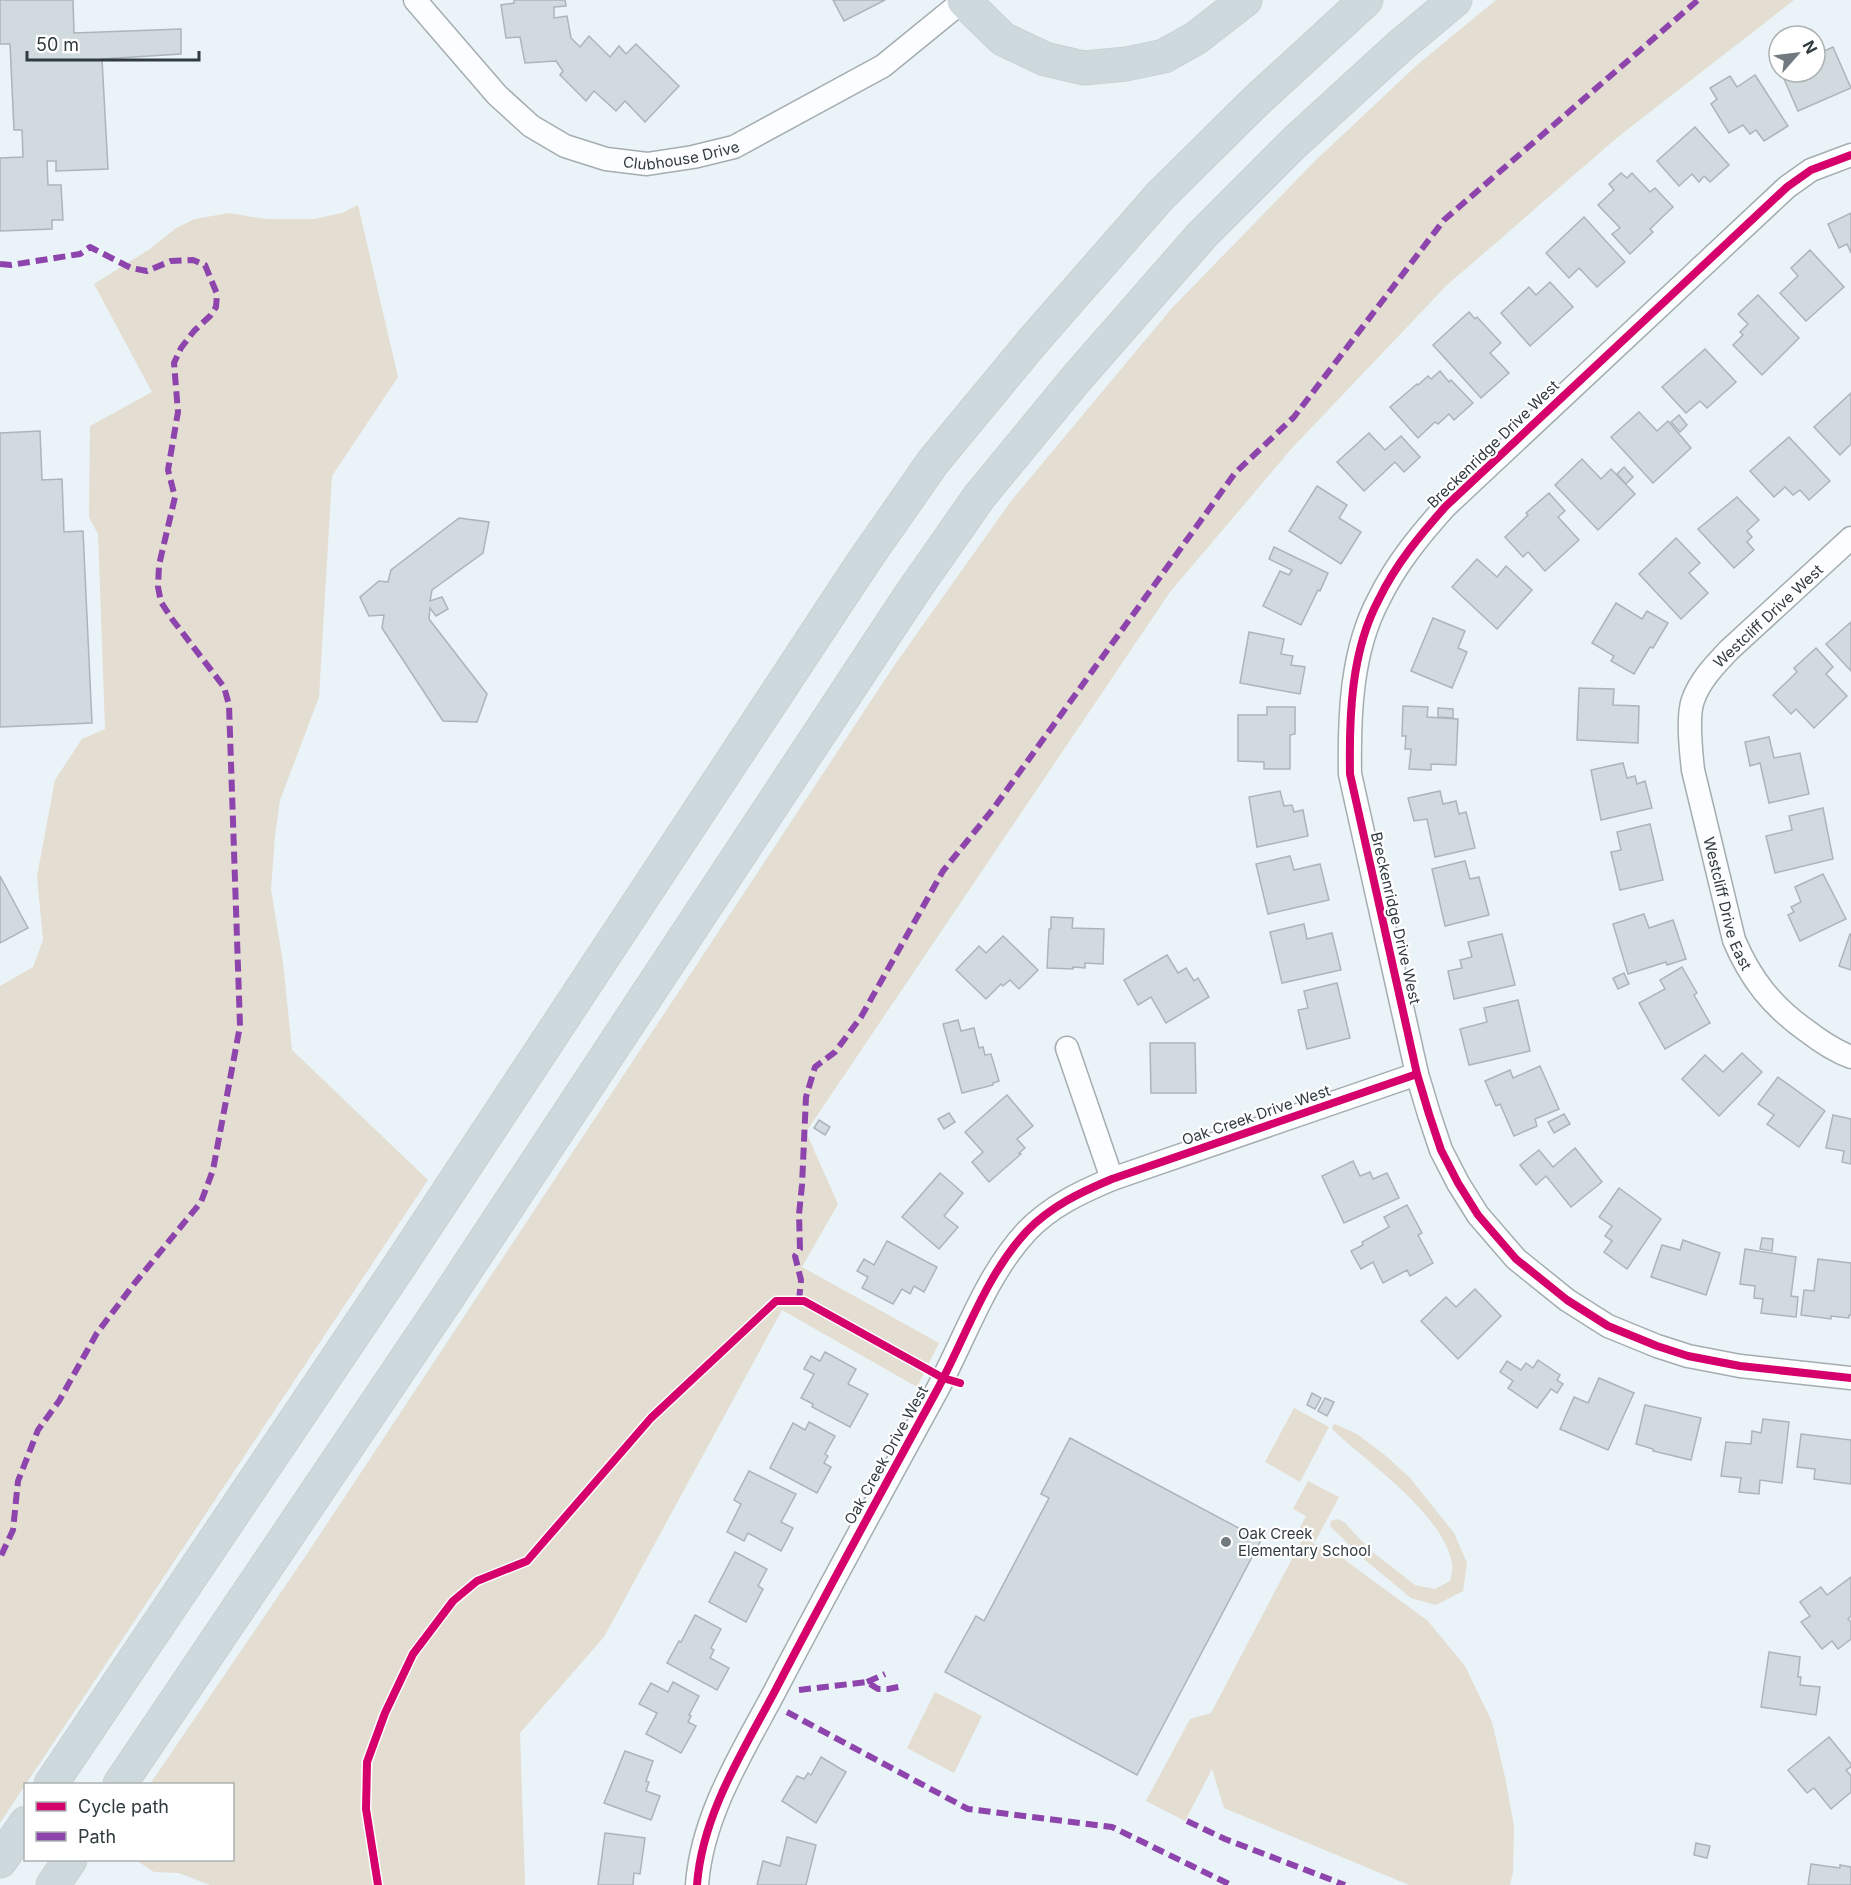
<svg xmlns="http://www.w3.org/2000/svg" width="1851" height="1885" viewBox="0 0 1851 1885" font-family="Inter,sans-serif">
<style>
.green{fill:#e4ddd1}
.building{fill:#d1dade;stroke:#acb5b9;stroke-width:1.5}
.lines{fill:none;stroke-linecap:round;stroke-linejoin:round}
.minor-casing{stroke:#a4adb0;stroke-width:25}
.trunk-casing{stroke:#cad0d2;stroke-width:35}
.minor{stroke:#fcfdfe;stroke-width:22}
.trunk{stroke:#ced9dd;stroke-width:33}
.quiet{stroke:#8e44ad;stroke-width:6;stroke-dasharray:12 6;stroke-linecap:butt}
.cycleway-casing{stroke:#fff;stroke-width:11}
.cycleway{stroke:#d6006c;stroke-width:8}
.poi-dot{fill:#717b7f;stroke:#fff;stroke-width:2}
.labels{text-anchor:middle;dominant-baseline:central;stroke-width:4.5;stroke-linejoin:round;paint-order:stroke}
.street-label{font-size:15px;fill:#303b3f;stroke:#fff}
.poi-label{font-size:15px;fill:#303b3f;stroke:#fff;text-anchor:start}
</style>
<rect width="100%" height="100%" fill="#eaf3f7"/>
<!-- green -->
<g class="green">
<polygon points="1496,0 1794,0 1619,136 1446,286 1293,447 1170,592 806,1132 838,1204 802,1267 939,1343 917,1387 782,1310 604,1637 520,1733 525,1885 210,1885 179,1873 154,1872 136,1860 232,1860 232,1784 150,1784 309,1551 896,663 1011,501 1172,308 1316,160 1417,65"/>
<polygon points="358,205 398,377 332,476 319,697 280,800 275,836 271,889 283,963 292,1050 428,1180 0,1823 0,986 33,967 43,940 37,876 55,780 82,739 105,729 98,534 89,517 90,426 152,392 94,284 150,249 176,228 195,219 229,213 266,219 314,219 342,213"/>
<polygon points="1294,1408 1329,1427 1300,1482 1265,1462"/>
<path d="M1335,1424L1357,1434L1386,1456L1410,1478L1454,1533L1467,1563L1463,1591L1436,1605L1411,1598L1365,1560L1330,1526L1331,1521L1337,1519L1344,1522L1371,1551L1415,1585L1435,1589L1450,1581C1451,1576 1453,1569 1452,1563C1443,1514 1368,1463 1333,1430L1332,1426Z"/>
<polygon points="1308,1481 1339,1497 1315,1542 1297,1533 1306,1516 1293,1509"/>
<polygon points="1303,1538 1341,1557 1428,1621 1465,1666 1492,1722 1505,1777 1514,1826 1513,1872 1510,1885 1409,1885 1224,1808 1212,1769 1185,1821 1146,1801 1190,1719 1211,1713"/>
<polygon points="935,1692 982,1716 954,1773 907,1748"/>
</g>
<!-- building -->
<g class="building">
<polygon points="0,0 73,0 74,33 181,29 181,54 102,59 108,169 56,171 56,161 47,161 48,185 61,185 63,220 52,220 52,229 0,231 0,158 23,157 22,130 14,130 10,44 0,44"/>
<polygon points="514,0 565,0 566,6 554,7 554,18 567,16 571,38 580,47 589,36 610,57 619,46 626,54 636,44 679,86 645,122 625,101 616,111 594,91 586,101 560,75 563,71 556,61 525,63 520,37 506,38 501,5 514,3"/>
<polygon points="833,0 885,0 844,21"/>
<polygon points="1833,47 1851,88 1798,111 1784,79 1800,72 1815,72 1815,55"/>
<polygon points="1755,75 1788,126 1764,141 1756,130 1750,134 1743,125 1729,133 1711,104 1717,99 1710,88 1730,76 1737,87"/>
<polygon points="1695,127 1729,165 1710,182 1704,176 1699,182 1692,174 1679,186 1657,161"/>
<polygon points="1621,173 1627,178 1632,173 1650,192 1655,188 1673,207 1650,229 1653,232 1630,254 1612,234 1620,228 1598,205 1614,190 1609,184"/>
<polygon points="1851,213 1851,253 1847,244 1839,248 1828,224"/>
<polygon points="1584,217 1625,262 1597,287 1579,268 1569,278 1546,253"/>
<polygon points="1810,250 1844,287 1806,321 1780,293 1798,276 1791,268"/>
<polygon points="1550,282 1573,307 1530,346 1501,313 1529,287 1536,295"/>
<polygon points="1758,295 1799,338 1762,375 1733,345 1743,335 1740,332 1748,324 1738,314"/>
<polygon points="1469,312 1475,319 1477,317 1501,343 1490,353 1509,373 1481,398 1433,345"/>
<polygon points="1705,349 1736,382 1707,408 1700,401 1686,413 1662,387"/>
<polygon points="1440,371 1449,382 1451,380 1473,403 1454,420 1449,414 1438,424 1435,422 1418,438 1390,407 1417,384 1418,385 1428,376 1431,379"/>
<polygon points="1851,393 1851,444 1840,455 1814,427"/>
<polygon points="1639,412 1657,431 1668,421 1691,448 1653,483 1611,437"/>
<polygon points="1679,415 1687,425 1680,432 1671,422"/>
<polygon points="40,431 42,480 62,479 64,532 83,531 92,723 0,727 0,433"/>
<polygon points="1369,433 1385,450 1401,436 1420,457 1404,472 1395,462 1364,491 1337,462"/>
<polygon points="1789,437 1830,481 1809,500 1800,490 1793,495 1785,487 1774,497 1750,471"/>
<polygon points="1582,459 1601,479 1611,469 1635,494 1598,530 1555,485"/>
<polygon points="1624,467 1633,477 1626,484 1617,474"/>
<polygon points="1317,486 1347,505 1339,518 1361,532 1341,564 1289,531"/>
<polygon points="1549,493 1565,511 1558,517 1579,540 1545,571 1528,552 1523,557 1505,537 1528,515 1526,513"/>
<polygon points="1737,497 1759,520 1747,531 1752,537 1747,542 1754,550 1734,568 1698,529"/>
<polygon points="459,518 489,522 483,553 432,590 430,601 442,597 448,609 436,616 430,608 429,619 487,694 477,722 443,721 382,628 384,615 369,616 360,597 379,581 388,582 391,570"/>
<polygon points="1676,538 1700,563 1689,573 1708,593 1681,619 1639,574"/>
<polygon points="1274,547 1328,573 1320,591 1318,590 1301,625 1263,606 1280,571 1289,575 1292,570 1269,559"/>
<polygon points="1477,559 1497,577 1506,566 1532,590 1497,629 1452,587"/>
<polygon points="1616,603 1642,619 1647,611 1668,623 1653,648 1650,647 1634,674 1611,661 1614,656 1592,643"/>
<polygon points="1433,618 1465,631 1458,648 1467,652 1452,688 1411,671"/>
<polygon points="1851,622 1851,671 1826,644"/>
<polygon points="1249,632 1284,639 1281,654 1293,656 1291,665 1305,667 1300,694 1240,683"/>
<polygon points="1816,648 1833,667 1826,674 1847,696 1814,728 1796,709 1791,714 1773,695 1797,672 1794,668"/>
<polygon points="1579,688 1614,689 1613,705 1639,706 1638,743 1577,740"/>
<polygon points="1403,706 1428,707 1427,717 1458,719 1456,765 1431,764 1431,770 1409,769 1411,749 1405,749 1406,736 1402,736"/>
<polygon points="1267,707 1295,707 1295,734 1290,735 1290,769 1264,769 1264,762 1238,761 1238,715 1267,715"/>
<polygon points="1438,708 1453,709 1453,718 1438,717"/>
<polygon points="1769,737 1774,758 1800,753 1809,794 1769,803 1760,763 1750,766 1745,742"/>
<polygon points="1623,763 1627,778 1635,776 1637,784 1645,781 1652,808 1601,820 1591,770"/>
<polygon points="1280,791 1284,806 1292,805 1294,812 1303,810 1308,836 1257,847 1249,797"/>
<polygon points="1440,791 1443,804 1456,801 1459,814 1466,812 1475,848 1435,857 1427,819 1414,821 1408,798"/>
<polygon points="1823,808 1833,859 1775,873 1766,836 1792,830 1789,816"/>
<polygon points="1650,824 1663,880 1620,890 1611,852 1621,850 1617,832"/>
<polygon points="1290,856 1294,870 1320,864 1329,900 1268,914 1256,864"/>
<polygon points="1465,861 1470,879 1479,877 1489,915 1445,926 1432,869"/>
<polygon points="1823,874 1846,919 1800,941 1788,915 1794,912 1791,907 1801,902 1795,887"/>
<polygon points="0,876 28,928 0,943"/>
<polygon points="1644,914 1649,928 1673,920 1686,959 1667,965 1666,962 1628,974 1613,924"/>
<polygon points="1051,917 1073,918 1072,928 1104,929 1103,964 1085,963 1085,968 1073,967 1073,969 1047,968 1049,929 1051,929"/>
<polygon points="1304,924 1307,939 1332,933 1341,970 1282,983 1270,932"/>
<polygon points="1502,934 1515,985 1454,999 1448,971 1462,968 1460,960 1472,957 1468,942"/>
<polygon points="1850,934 1851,934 1851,970 1839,966"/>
<polygon points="1003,936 1038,970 1019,989 1010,980 1003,986 1001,984 986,999 956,970 979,946 986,953"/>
<polygon points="1167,955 1178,973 1186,968 1194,981 1198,978 1209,997 1166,1023 1151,997 1138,1005 1124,980"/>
<polygon points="1682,967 1697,993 1694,995 1710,1023 1665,1049 1639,1003 1665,989 1660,980"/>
<polygon points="1624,973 1629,984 1618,989 1613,978"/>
<polygon points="1337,983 1350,1038 1307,1049 1298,1010 1308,1008 1304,991"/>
<polygon points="1518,1000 1530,1051 1469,1065 1460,1029 1487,1022 1484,1008"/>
<polygon points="958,1020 961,1031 974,1028 979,1048 983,1047 985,1055 991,1054 999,1081 993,1083 993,1085 962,1093 943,1024"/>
<polygon points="1150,1043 1195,1043 1196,1093 1151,1093"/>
<polygon points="1742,1053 1762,1072 1719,1116 1682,1079 1705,1055 1723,1072"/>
<polygon points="1540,1066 1559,1109 1535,1119 1537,1126 1514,1136 1500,1104 1496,1106 1485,1081 1510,1070 1513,1078"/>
<polygon points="1778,1077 1825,1111 1799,1147 1767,1124 1774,1115 1758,1104"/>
<polygon points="1007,1095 1033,1126 1017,1139 1025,1148 1019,1153 1021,1154 989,1182 972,1162 983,1152 965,1132"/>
<polygon points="949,1113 955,1122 944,1129 938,1119"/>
<polygon points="1564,1114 1570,1124 1554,1133 1548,1122"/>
<polygon points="1833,1115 1851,1119 1851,1164 1842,1162 1844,1151 1826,1148"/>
<polygon points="819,1120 830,1127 825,1135 814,1128"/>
<polygon points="1575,1148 1602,1182 1571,1207 1546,1176 1536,1185 1520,1165 1539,1150 1553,1167"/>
<polygon points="1353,1161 1360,1176 1370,1172 1373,1179 1387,1173 1399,1198 1344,1223 1322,1176"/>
<polygon points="940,1173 963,1193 944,1216 958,1227 939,1249 902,1217"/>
<polygon points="1619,1188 1661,1219 1627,1269 1604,1252 1612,1241 1605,1236 1612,1226 1599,1217"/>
<polygon points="1407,1205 1422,1233 1418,1235 1433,1263 1410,1276 1407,1270 1383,1283 1373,1262 1361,1269 1351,1251 1363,1245 1362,1242 1389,1227 1384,1217"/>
<polygon points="1762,1238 1773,1239 1772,1251 1760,1249"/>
<polygon points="1683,1240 1720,1253 1706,1295 1651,1277 1662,1245 1680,1250"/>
<polygon points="887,1241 937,1267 924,1292 914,1286 910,1294 902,1289 893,1304 862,1288 868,1277 857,1271 864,1259 874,1265"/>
<polygon points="1745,1249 1796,1257 1791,1296 1798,1297 1796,1317 1761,1313 1763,1299 1754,1298 1755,1286 1740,1284"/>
<polygon points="1818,1259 1851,1263 1851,1315 1849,1315 1849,1318 1831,1316 1831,1319 1801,1315 1804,1290 1814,1291"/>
<polygon points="1475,1289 1501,1316 1458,1359 1421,1321 1446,1297 1456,1307"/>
<polygon points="825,1352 856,1369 848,1384 868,1394 850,1427 812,1407 813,1404 801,1398 814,1374 804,1369 811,1356 820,1361"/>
<polygon points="1538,1360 1560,1375 1557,1380 1563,1384 1557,1393 1551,1389 1537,1408 1508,1388 1513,1381 1500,1372 1507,1361 1521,1370 1526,1363 1533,1368"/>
<polygon points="1599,1378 1634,1393 1608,1450 1560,1429 1574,1397 1588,1403"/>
<polygon points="1312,1393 1321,1398 1315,1409 1307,1405"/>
<polygon points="1325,1398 1334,1402 1327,1416 1318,1411"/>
<polygon points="1645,1405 1701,1418 1691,1460 1653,1451 1653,1449 1636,1444"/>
<polygon points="1763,1419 1789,1422 1782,1483 1760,1480 1759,1494 1739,1492 1741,1478 1721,1476 1726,1442 1751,1444 1752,1431 1761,1433"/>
<polygon points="809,1422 835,1436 825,1454 828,1456 824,1463 831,1467 817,1493 770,1468 793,1423 805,1430"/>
<polygon points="1801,1434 1851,1440 1851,1484 1814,1479 1815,1469 1797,1467"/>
<polygon points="1070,1438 1261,1540 1137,1775 945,1672 976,1616 984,1621 1049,1498 1041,1494"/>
<polygon points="749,1471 796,1494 781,1522 793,1528 781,1551 748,1533 744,1541 727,1532 741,1504 734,1500"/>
<polygon points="735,1552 767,1569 758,1586 763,1589 746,1622 709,1602"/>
<polygon points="1851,1577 1851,1616 1848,1619 1851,1622 1851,1639 1838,1649 1832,1641 1822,1649 1801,1622 1810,1616 1800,1602 1821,1587 1827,1595"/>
<polygon points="695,1615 721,1629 711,1648 714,1650 710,1658 729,1668 717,1690 667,1663 679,1641 681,1642"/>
<polygon points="1769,1652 1800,1657 1798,1677 1801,1677 1800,1685 1820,1687 1816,1715 1761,1707"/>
<polygon points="673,1682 699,1696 689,1715 691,1716 688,1722 696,1726 681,1753 646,1734 657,1713 639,1704 651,1683 668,1692"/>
<polygon points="1829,1737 1851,1764 1851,1767 1846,1770 1851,1776 1851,1792 1831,1809 1814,1788 1807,1793 1788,1770"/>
<polygon points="625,1751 653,1761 646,1781 649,1782 646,1791 660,1796 651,1820 604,1803"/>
<polygon points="821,1757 846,1772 816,1823 782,1801 797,1776 804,1779 808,1773 811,1775"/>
<polygon points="605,1833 645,1838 640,1874 634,1873 633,1885 598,1885"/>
<polygon points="787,1837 816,1845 806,1885 757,1885 763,1861 780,1866"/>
<polygon points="1696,1843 1710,1846 1707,1858 1694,1855"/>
<polygon points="1811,1864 1840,1868 1840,1865 1851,1867 1851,1885 1808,1885"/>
</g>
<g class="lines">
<!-- minor casing -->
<g class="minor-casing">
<g id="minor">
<path id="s1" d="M415,0L497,95L531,126L565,146L606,159L647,164L693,157L734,147L883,66L964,0"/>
<path d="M1851,155L1811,170L1787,187L1446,506C1420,535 1396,564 1379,599C1351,651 1349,716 1350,774L1417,1074L1429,1114L1441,1150L1458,1183L1478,1215L1516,1259L1567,1300L1608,1326L1657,1346L1688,1356L1740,1366L1851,1378"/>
<path id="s2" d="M1851,538L1729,650C1715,665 1700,680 1693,700C1687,716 1691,752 1693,770L1734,940C1751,980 1772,1006 1807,1031C1820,1041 1835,1051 1851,1057"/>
<polyline points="1067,1048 1112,1179"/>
<path d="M697,1885C702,1814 744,1750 776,1689C828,1589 882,1491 936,1392C965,1339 985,1276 1027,1231C1051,1206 1081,1192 1112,1179L1417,1074"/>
</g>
</g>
<!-- trunk casing -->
<g class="trunk-casing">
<g id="trunk">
<polyline points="964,1 1003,39 1045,59 1084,68 1126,64 1164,56 1196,38 1245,0"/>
<polyline points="51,1784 398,1268 864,561 933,462 1033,341 1160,196 1255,102 1366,0"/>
<polyline points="120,1784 446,1300 912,593 979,497 1076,379 1202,235 1294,143 1400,46 1455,0"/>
<polyline points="0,1861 26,1823"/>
<polyline points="53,1885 70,1860"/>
</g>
</g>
<!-- minor -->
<use href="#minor" class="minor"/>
<!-- trunk -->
<use href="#trunk" class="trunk"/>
<!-- quiet -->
<g class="quiet">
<polyline points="0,264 11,265 80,254 90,247 131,268 147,271 171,261 193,260 205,265 217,294 216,307 210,316 194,331 181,348 174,363 178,412 168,470 175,497 159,565 158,587 161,602 172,619 224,687 229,705 240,1026 213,1170 201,1202 134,1284 97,1333 59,1401 38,1430 18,1481 13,1530 0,1558"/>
<polyline points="799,1301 801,1280 795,1256 800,1249 799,1214 802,1185 806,1097 815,1067 835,1052 861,1017 943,871 993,809 1235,473 1294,417 1444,220 1698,0"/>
<polyline points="867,1682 885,1674"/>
<polyline points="799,1690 867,1682 878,1689 888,1689 904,1686"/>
<polyline points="787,1712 968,1809 1112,1827 1231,1885"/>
<polyline points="1187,1821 1225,1839 1345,1885"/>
</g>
<!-- cycleway casing -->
<g class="cycleway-casing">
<g id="cycleway">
<path d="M1851,155L1811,170L1787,187L1446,506C1420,535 1396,564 1379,599C1351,651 1349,716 1350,774L1417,1074L1429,1114L1441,1150L1458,1183L1478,1215L1516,1259L1567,1300L1608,1326L1657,1346L1688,1356L1740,1366L1851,1378"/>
<polyline points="378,1885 366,1809 367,1762 385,1713 413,1654 453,1601 477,1581 527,1561 651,1418 776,1301 804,1301 943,1378 960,1383"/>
<path d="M697,1885C702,1814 744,1750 776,1689C828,1589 882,1491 936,1392C965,1339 985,1276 1027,1231C1051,1206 1081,1192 1112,1179L1417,1074"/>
</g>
</g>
<!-- cycleway -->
<use href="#cycleway" class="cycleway"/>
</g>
<!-- markers -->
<circle class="poi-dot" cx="1226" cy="1542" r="6"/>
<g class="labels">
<!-- street labels -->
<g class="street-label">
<text stroke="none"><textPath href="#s1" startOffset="330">Clubhouse Drive</textPath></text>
<text transform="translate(1493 444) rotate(-44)">Breckenridge Drive West</text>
<text transform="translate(1768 616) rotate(-43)">Westcliff Drive West</text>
<text stroke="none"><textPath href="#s2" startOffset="436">Westcliff Drive East</textPath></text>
<text transform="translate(1396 918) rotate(77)">Breckenridge Drive West</text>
<text transform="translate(1256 1115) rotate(-19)">Oak Creek Drive West</text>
<text transform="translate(886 1455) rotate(-61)">Oak Creek Drive West</text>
</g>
<!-- poi labels -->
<g class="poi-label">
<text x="1238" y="1533">Oak Creek<tspan x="1238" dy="17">Elementary School</tspan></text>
</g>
</g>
<!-- legend -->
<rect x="24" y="1783" width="210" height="78" fill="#ffffff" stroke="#acb1b2" stroke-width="1.5"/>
<rect x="36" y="1802" width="30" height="9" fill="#d6006c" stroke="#acb1b2" stroke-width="1.5"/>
<text x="78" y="1813" font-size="18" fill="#303b3f">Cycle path</text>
<rect x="36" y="1832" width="30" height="9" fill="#8e44ad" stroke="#acb1b2" stroke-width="1.5"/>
<text x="78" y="1843" font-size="18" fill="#303b3f">Path</text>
<!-- north arrow -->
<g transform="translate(1797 54) rotate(62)"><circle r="28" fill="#ffffff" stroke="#acb1b2" stroke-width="1.5"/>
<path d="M0-4.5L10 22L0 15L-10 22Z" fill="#717b7f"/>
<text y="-9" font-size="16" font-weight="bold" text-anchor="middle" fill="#303b3f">N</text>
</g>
<!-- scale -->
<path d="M27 51v9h172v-9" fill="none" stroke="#303b3f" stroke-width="3"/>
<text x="36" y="51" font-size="18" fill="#303b3f" stroke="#ffffff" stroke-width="4.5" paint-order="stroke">50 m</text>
</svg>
